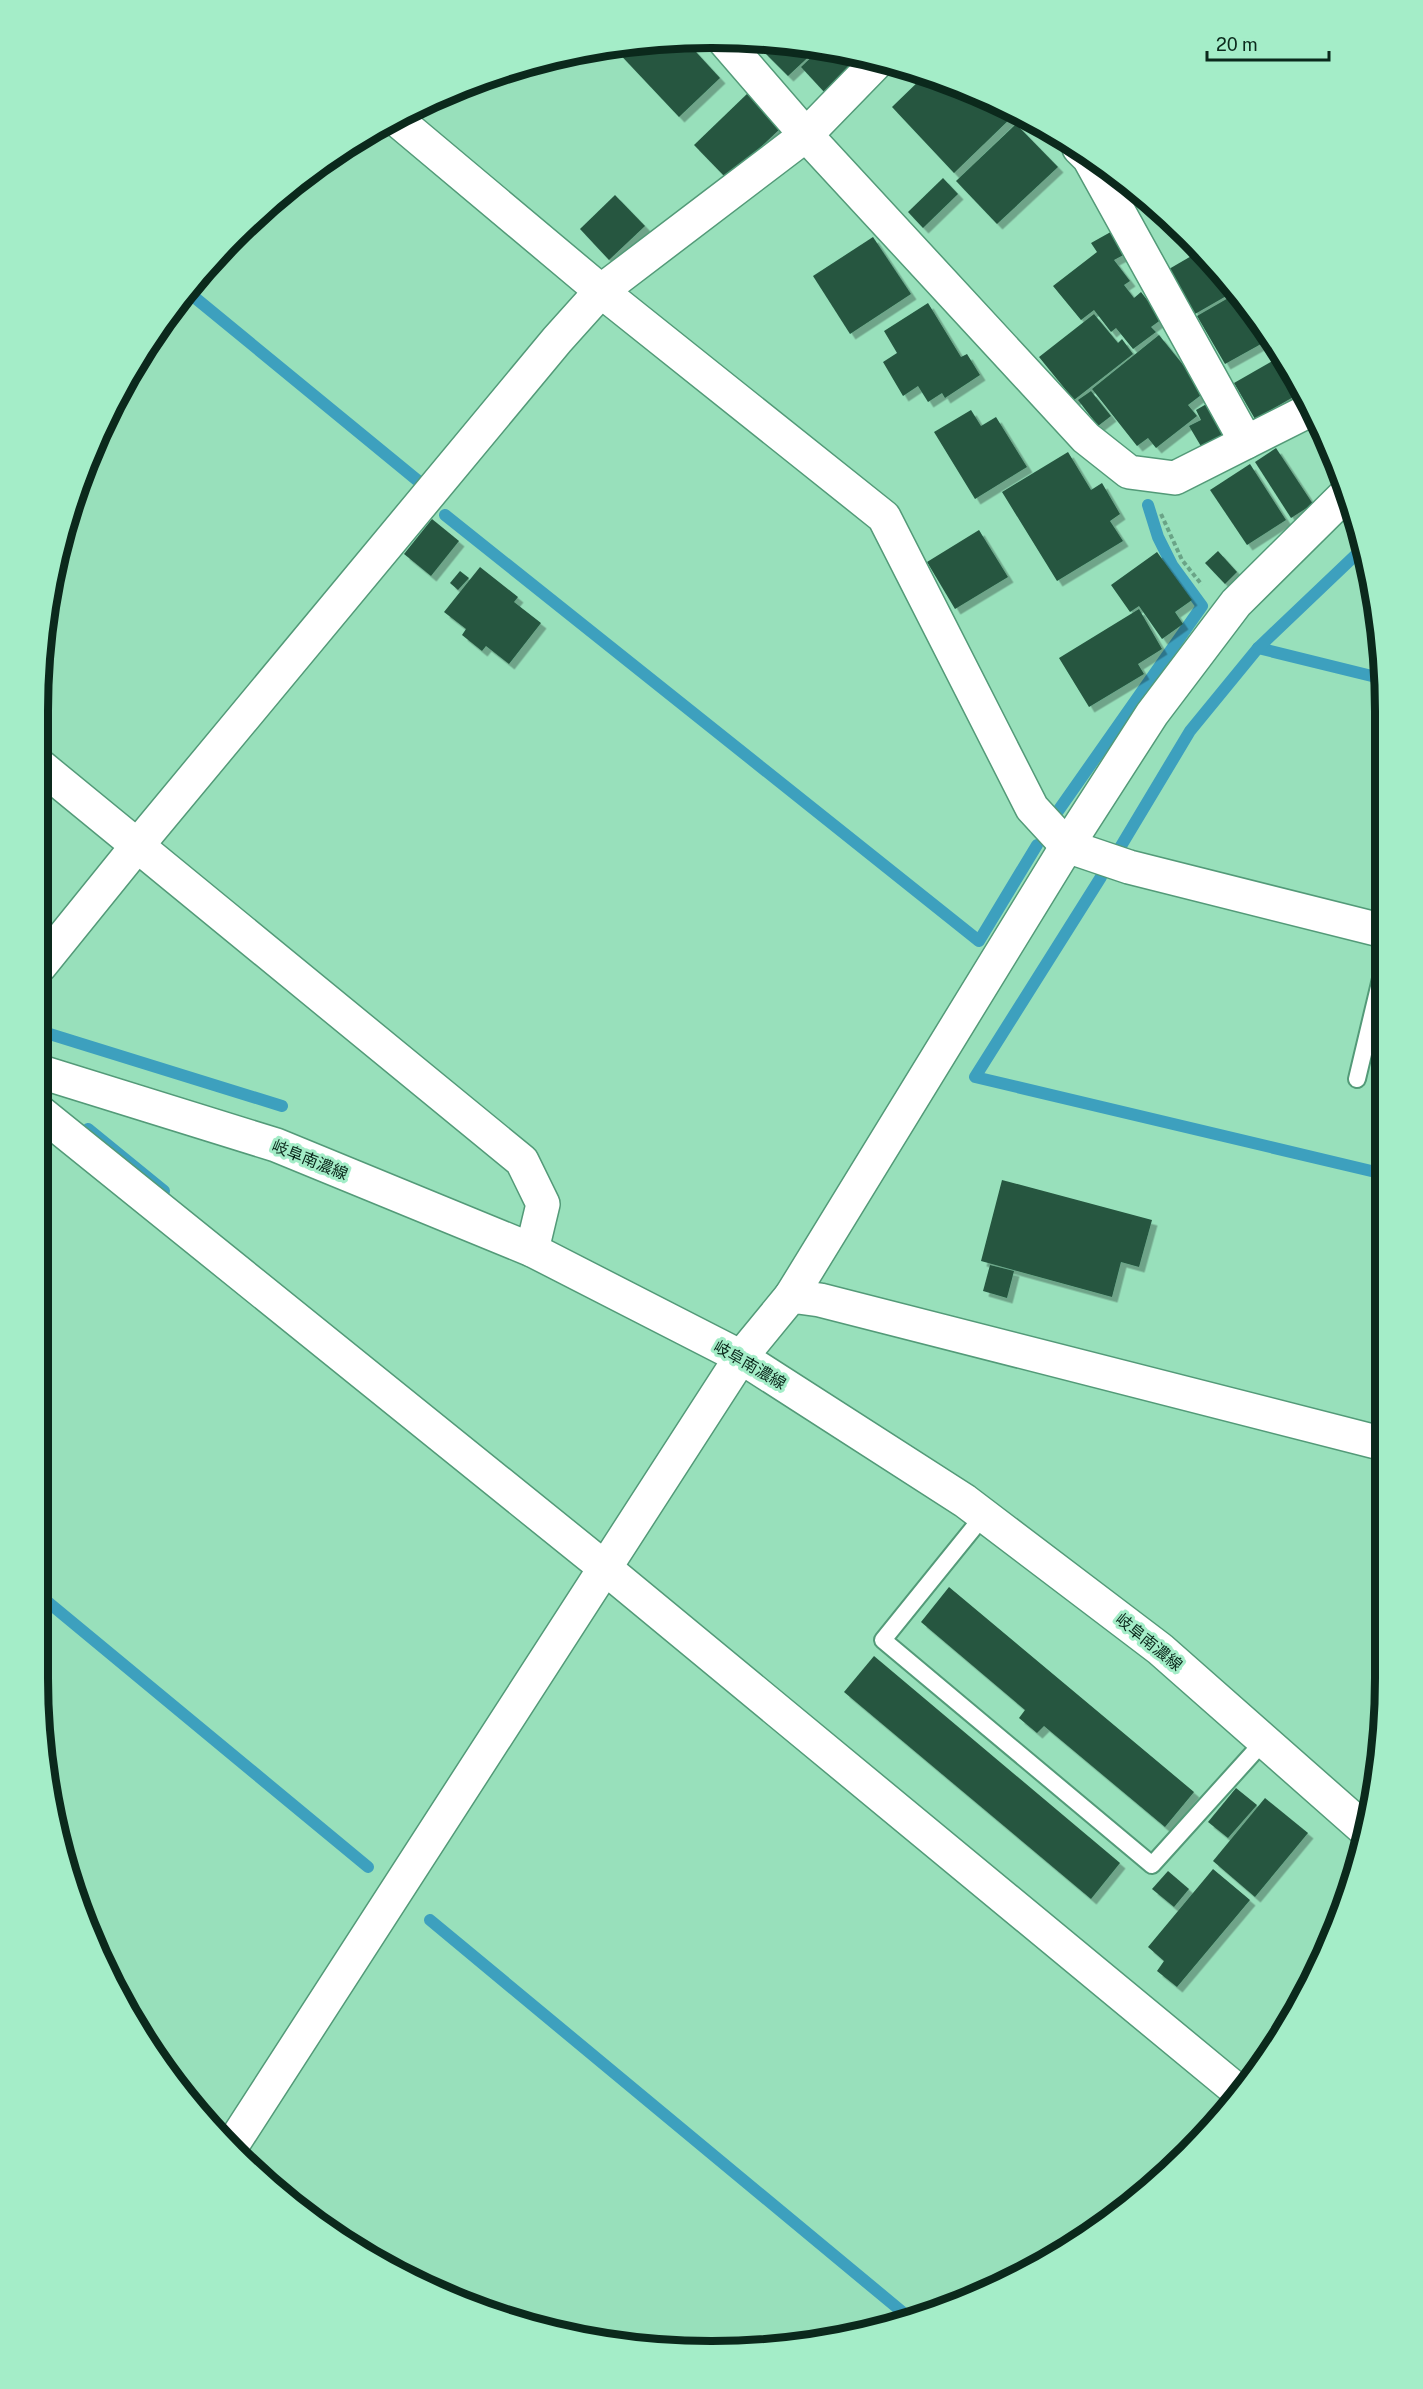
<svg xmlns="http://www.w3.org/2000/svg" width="1423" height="2389" viewBox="0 0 1423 2389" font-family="'Public Sans','Noto Sans JP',sans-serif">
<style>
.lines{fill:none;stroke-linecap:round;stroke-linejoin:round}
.stream{stroke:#3da0be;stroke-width:12}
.building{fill:#255740;filter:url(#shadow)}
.lane-casing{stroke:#539a78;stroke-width:20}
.street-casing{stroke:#539a78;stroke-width:36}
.primary-casing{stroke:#539a78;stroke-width:36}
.path{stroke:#6aa487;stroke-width:4;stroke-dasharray:4.5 3;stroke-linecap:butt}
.lane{stroke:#fff;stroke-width:16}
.street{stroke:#fff;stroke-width:33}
.primary{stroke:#fff;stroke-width:33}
.labels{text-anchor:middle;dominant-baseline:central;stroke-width:6;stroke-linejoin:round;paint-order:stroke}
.street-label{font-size:16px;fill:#0b291c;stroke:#a4edc8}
.rim{fill:none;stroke:#0b291c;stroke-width:8}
</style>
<defs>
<filter id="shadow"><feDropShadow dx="5.5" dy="5.5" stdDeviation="0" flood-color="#0004"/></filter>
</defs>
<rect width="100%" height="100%" fill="#98e0bb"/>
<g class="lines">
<!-- stream -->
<g class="stream">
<polyline points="188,292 417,480"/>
<polyline points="445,515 979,941 1037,845"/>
<polyline points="1258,648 1384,679"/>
<polyline points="1058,811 1202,606 1172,565 1158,537 1148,505"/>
<polyline points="1118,851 1190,731 1258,648 1364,547"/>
<polyline points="1101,877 975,1077 1384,1174"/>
<polyline points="40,1031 282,1106"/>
<polyline points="88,1129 164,1191"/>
<polyline points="43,1598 368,1867"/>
<polyline points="430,1920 912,2320"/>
</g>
</g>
<!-- building -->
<g class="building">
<polygon points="685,40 720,78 679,117 613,47"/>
<polygon points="771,43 799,46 818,48 788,76 763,51"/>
<polygon points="821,48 843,51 865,57 826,94 801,67"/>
<polygon points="925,75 970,89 986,105 991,100 1014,115 954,173 892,107"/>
<polygon points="749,92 782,127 727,179 694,145"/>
<polygon points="1016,124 1058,167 997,224 956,181"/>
<polygon points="943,178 958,194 923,228 908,212"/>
<polygon points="615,195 645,226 609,260 580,229"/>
<polygon points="1116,229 1129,252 1114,260 1130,281 1124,285 1134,298 1141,292 1162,319 1151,327 1156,332 1133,349 1116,328 1111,332 1094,310 1081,320 1053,286 1097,252 1091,243"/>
<polygon points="873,237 911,294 850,334 813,276"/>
<polygon points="1200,251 1218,267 1235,291 1195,314 1169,269"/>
<polygon points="1237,293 1270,339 1225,364 1197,316"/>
<polygon points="928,303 961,357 967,354 980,375 945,398 942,393 928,402 918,386 903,396 883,362 897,353 884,331"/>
<polygon points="1094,314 1118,343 1122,339 1133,354 1074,400 1039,357"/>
<polygon points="1159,335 1205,392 1188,405 1197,416 1156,448 1148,438 1137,446 1092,389"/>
<polygon points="1281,356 1302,392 1255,419 1234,383"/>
<polygon points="1091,391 1111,416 1098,426 1078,400"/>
<polygon points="1210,402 1228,432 1202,448 1189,426 1201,420 1196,410"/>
<polygon points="971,410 981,426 996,417 1027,467 975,499 934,432"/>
<polygon points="1276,448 1313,504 1291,518 1255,462"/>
<polygon points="1068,452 1091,490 1102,483 1120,514 1110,521 1123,541 1057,581 1002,492"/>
<polygon points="1250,464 1286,520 1247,545 1210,490"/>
<polygon points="432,519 459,541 431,576 404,554"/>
<polygon points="979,530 1008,577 955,609 927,562"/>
<polygon points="1218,551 1237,572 1225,584 1205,563"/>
<polygon points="1157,552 1192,600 1175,612 1183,624 1162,639 1139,606 1130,612 1111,585"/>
<polygon points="480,567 518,597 514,602 541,623 509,664 486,646 482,651 462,635 466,629 444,612"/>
<polygon points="460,571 469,578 458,590 450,583"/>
<polygon points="1139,609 1162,649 1138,664 1144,674 1089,707 1059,658"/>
<polygon points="1002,1180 1152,1220 1139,1267 1121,1262 1112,1297 981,1261"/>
<polygon points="990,1265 1014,1271 1007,1298 983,1291"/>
<polygon points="949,1587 1194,1792 1165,1827 1044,1726 1037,1733 1019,1718 1025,1710 921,1622"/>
<polygon points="874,1656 1120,1863 1091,1899 844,1692"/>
<polygon points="1236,1788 1257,1805 1228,1838 1208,1822"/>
<polygon points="1265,1798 1308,1833 1255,1897 1213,1861"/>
<polygon points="1213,1869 1250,1900 1177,1987 1157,1971 1164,1961 1148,1947"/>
<polygon points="1168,1871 1189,1889 1174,1907 1152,1889"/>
</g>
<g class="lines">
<!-- lane casing -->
<g class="lane-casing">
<g id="lane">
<polyline points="1357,1079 1384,966"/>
<polyline points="984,1515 883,1640 1152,1865 1264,1741"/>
</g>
</g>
<!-- street casing -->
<g class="street-casing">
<g id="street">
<polyline points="722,38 806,135 1086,438 1129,472 1175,478 1310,410"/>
<polyline points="396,119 601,291 884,517 1032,808 1067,846 1129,867 1384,931"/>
<polyline points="1079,148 1089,158 1246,442"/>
<polyline points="39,765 522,1161 543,1204 532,1250"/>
<polyline points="40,966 137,846 557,340 601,291 806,135 878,61"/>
<polyline points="41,1113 605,1568 1239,2092"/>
<polyline points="791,1296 1067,846 1152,714 1236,603 1345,495"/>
<polyline points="233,2144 741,1357 791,1296 820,1300 1384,1444"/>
</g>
</g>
<!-- primary casing -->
<g class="primary-casing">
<polyline id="primary" points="41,1072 276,1145 532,1250 741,1357 965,1501 1160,1649 1363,1828"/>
</g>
<!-- path -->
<polyline class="path" points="1161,514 1182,560 1202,585"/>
<!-- lane -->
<use href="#lane" class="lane"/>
<!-- street -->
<use href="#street" class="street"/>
<!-- primary -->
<use href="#primary" class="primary"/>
</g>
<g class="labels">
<!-- street labels -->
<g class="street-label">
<text transform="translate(310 1160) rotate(22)">岐阜南濃線</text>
<text transform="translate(750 1365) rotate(30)">岐阜南濃線</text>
<text transform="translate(1149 1642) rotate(39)">岐阜南濃線</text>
</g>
</g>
<!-- crop -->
<path d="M0 0H1423V2389H0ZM711 48H712A663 663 0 0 1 1375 711V1678A663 663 0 0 1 712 2341H711A663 663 0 0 1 48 1678V711A663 663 0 0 1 711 48Z" fill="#a4edc8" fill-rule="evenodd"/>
<path class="rim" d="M711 48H712A663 663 0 0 1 1375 711V1678A663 663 0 0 1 712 2341H711A663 663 0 0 1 48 1678V711A663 663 0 0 1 711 48Z"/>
<!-- scale -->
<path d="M1207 51v9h122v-9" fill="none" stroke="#0b291c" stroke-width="3"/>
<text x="1216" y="51" font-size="18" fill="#0b291c" stroke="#a4edc8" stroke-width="4.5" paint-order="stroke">20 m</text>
</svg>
